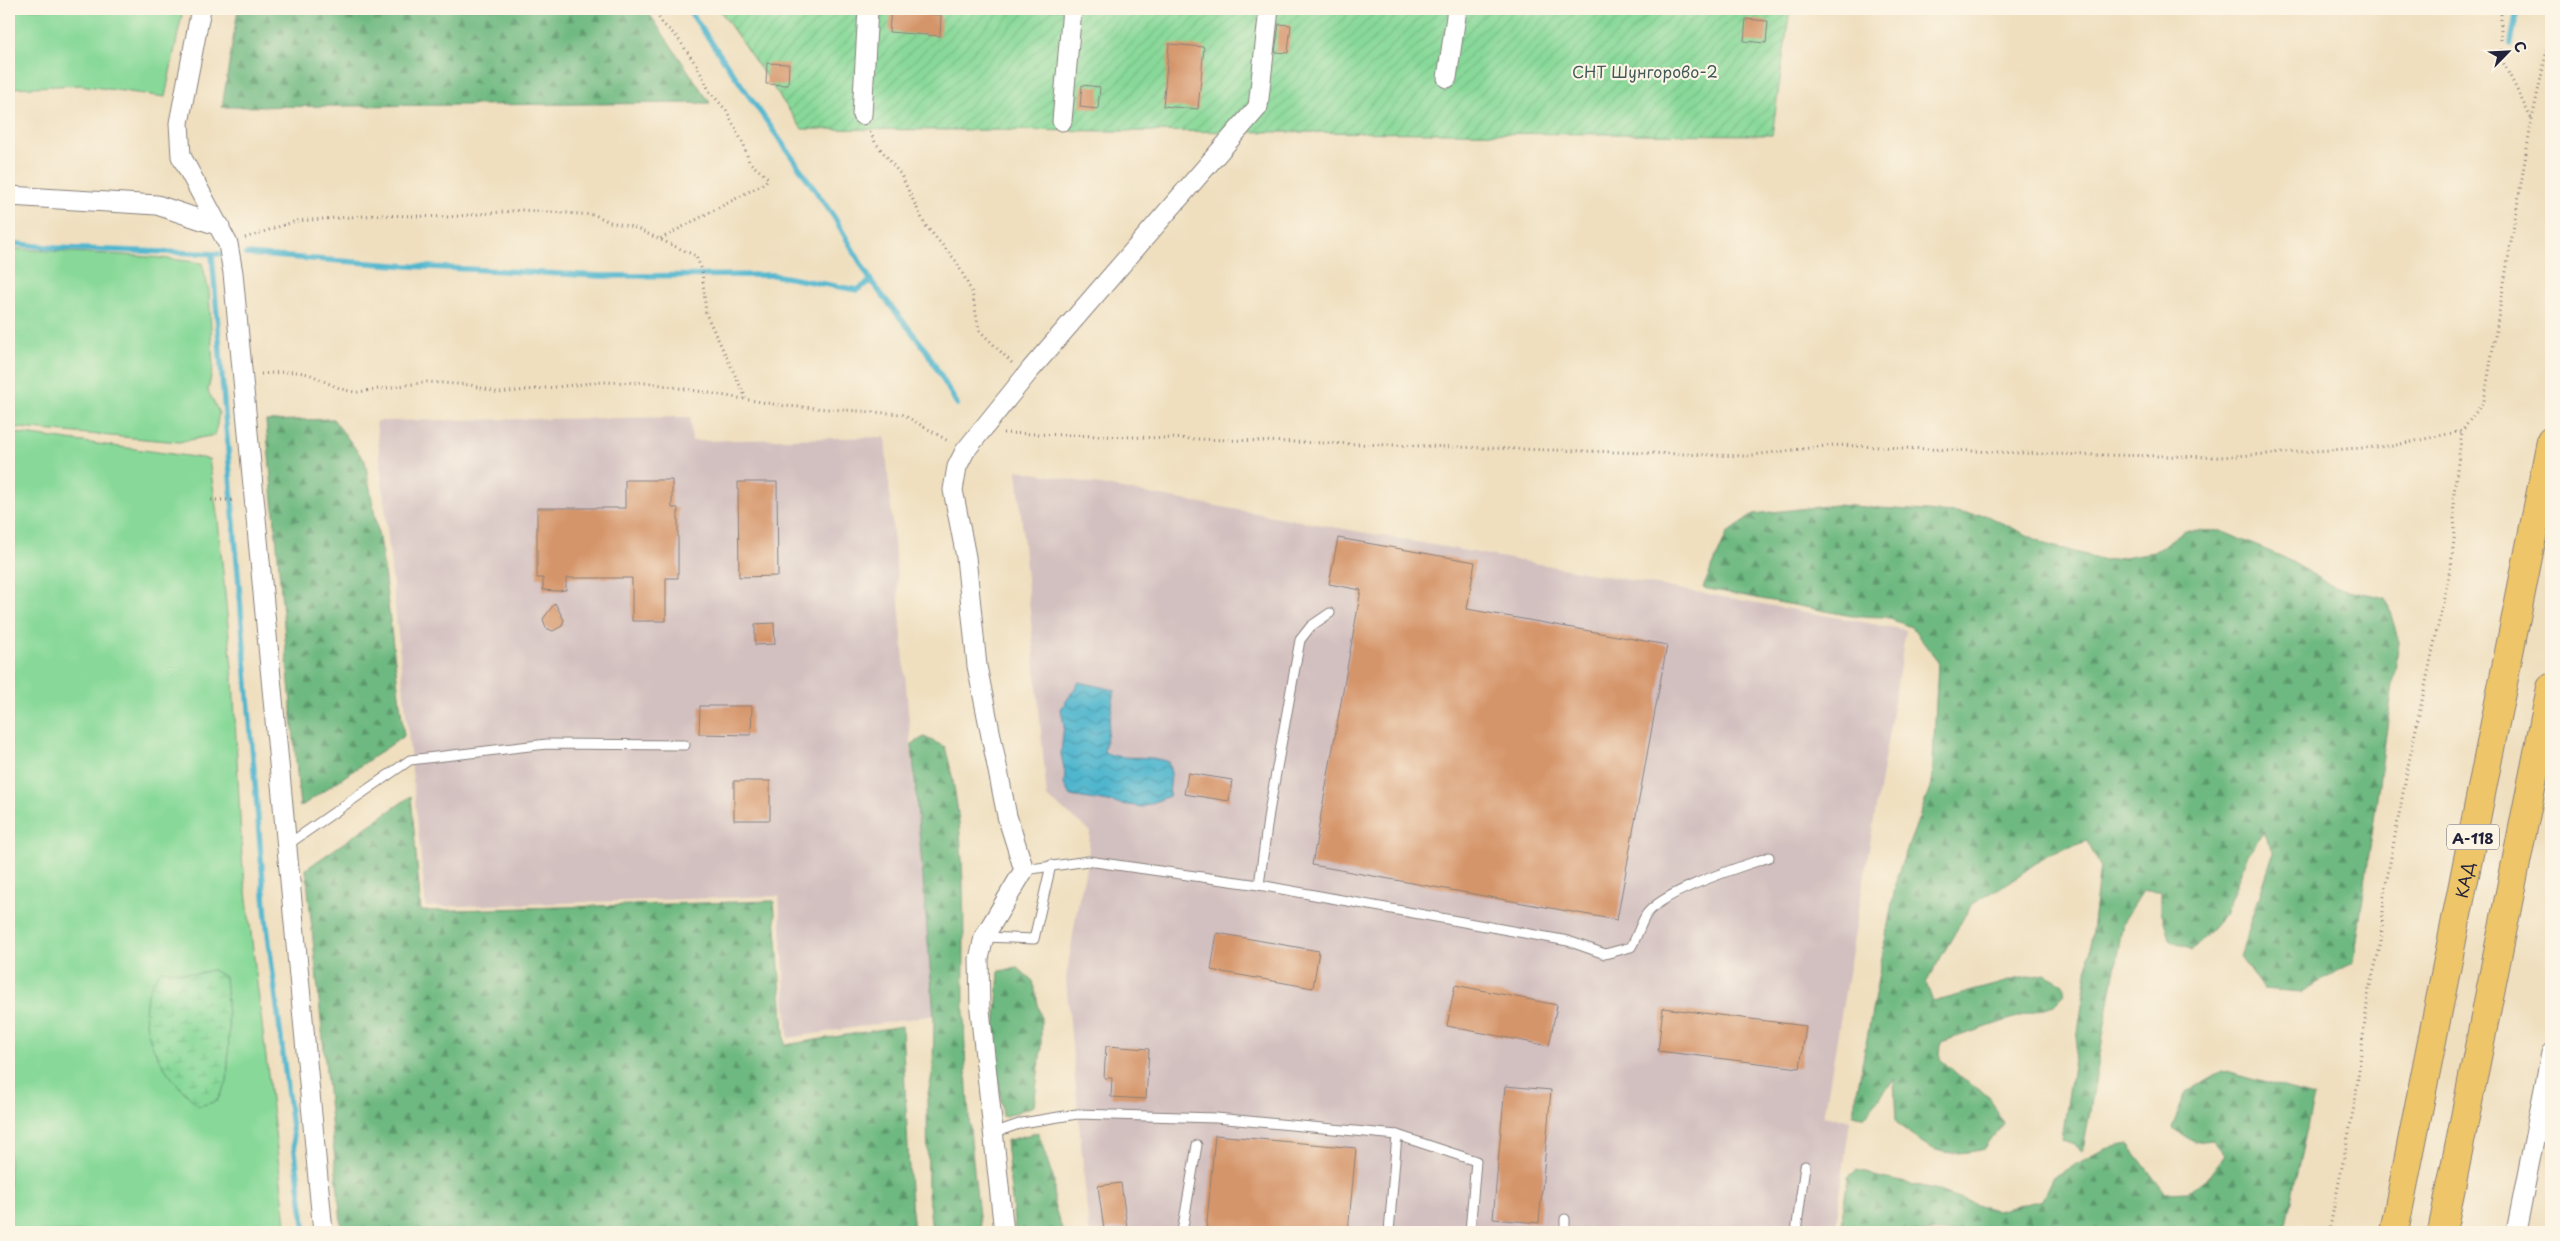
<svg xmlns="http://www.w3.org/2000/svg" width="2560" height="1241" viewBox="0 0 2560 1241" font-family="'Playpen Sans',sans-serif">
<style>
.industrial{fill:#d2bfbf}
.green{fill:#88d999;stroke:#557e6a}
.forest{fill:url(#forest-firs);stroke:#486e5e}
.wetland{fill:url(#wetland-marsh);stroke:#557e6a}
.garden{fill:url(#garden-furrows);stroke:#557e6a}
.water{fill:url(#water-waves);stroke:#386c84}
.lines{fill:none;stroke-linecap:round;stroke-linejoin:round}
.stream{stroke:#4fb6ce;stroke-width:5.5}
.building{fill:#d5956a}
.lane-casing{stroke:#88807d;stroke-width:11}
.street-casing{stroke:#88807d;stroke-width:21}
.highway-casing{stroke:#88807d;stroke-width:30}
.path{stroke:#88807d;stroke-width:3;stroke-dasharray:1 4;stroke-linecap:butt}
.lane{stroke:#fff;stroke-width:9}
.street{stroke:#fff;stroke-width:19}
.highway{stroke:#eec569;stroke-width:28}
.labels{text-anchor:middle;dominant-baseline:central;stroke-width:4.5;stroke-linejoin:round;paint-order:stroke}
.shield{fill:#fcf5e5;stroke:#63616e;stroke-width:1}
.shield-label{font-size:15px;font-weight:bold;fill:#22223b}
.park-label{font-size:16px;fill:#415957;stroke:#fcf5e5}
.street-label{font-size:16px;fill:#22223b;stroke:#fcf5e5}
</style>
<defs>
<pattern id="forest-firs" width="22" height="20" patternUnits="userSpaceOnUse" patternTransform="scale(1.25)"><rect width="22" height="20" fill="#6eb981"/><path d="M5 1l3.5 6h-7zM16 11l3.5 6h-7z" fill="#5a966b"/></pattern>
<pattern id="wetland-marsh" width="20" height="14" patternUnits="userSpaceOnUse" patternTransform="scale(1.25)"><rect width="20" height="14" fill="#88d999"/><path d="M1 5h8M5 5V1M11 12h8M15 12V8" fill="none" stroke="#75ba85"/></pattern>
<pattern id="garden-furrows" width="10" height="10" patternUnits="userSpaceOnUse" patternTransform="scale(1.25)"><rect width="10" height="10" fill="#88d999"/><path d="M-1 1l2-2M0 10L10 0M9 11l2-2" fill="none" stroke="#75ba85"/></pattern>
<pattern id="water-waves" width="16" height="10" patternUnits="userSpaceOnUse" patternTransform="scale(1.25)"><rect width="16" height="10" fill="#4fb6ce"/><path d="M0 5q4-4 8 0t8 0" fill="none" stroke="#4194a8"/></pattern>
</defs>
<rect width="100%" height="100%" fill="#fcf5e5"/>
<filter id="ink" filterUnits="userSpaceOnUse"><feTurbulence type="fractalNoise" baseFrequency=".02" numOctaves="2"/><feDisplacementMap in="SourceGraphic" scale="10" xChannelSelector="R" yChannelSelector="G"/><feConvolveMatrix kernelMatrix="1 2 1 2 8 2 1 2 1" color-interpolation-filters="sRGB"/></filter>
<filter id="wash" filterUnits="userSpaceOnUse"><feTurbulence type="fractalNoise" baseFrequency=".0096" numOctaves="4" result="noise"/><feDisplacementMap in="SourceGraphic" scale="20" xChannelSelector="R" yChannelSelector="G"/><feGaussianBlur stdDeviation="1.12" result="paint"/><feColorMatrix in="noise" values="0 0 0 0 0 0 0 0 0 0 0 0 0 0 0 0 0 1.4 0 .05"/><feComposite in="paint" operator="in"/></filter>
<g filter="url(#wash)">
<rect width="100%" height="100%" fill="#efdfbf"/>
<!-- industrial -->
<g class="industrial">
<polygon points="690,417 692,441 885,437 934,1015 788,1038 779,896 426,907 376,421"/>
<polygon points="1017,470 1906,630 1824,1116 1850,1120 1835,1232 1089,1232 1066,979 1078,903 1088,861 1090,831 1047,797"/>
</g>
<!-- green -->
<g class="green">
<polygon points="9,9 183,9 165,97 80,85 9,88"/>
<path d="M9,248C73,254 138,253 202,263L209,291L213,366L208,391L219,413L215,435L179,442L9,427Z"/>
<polygon points="9,432 209,459 218,520 233,678 242,858 287,1232 9,1232"/>
</g>
<!-- forest -->
<g class="forest">
<polygon points="238,9 646,9 710,103 222,107"/>
<polygon points="333,419 365,461 382,555 404,736 300,807 266,421"/>
<path d="M1836,505L1985,515L2048,545L2105,560L2154,552L2185,530L2221,531L2285,558L2334,587L2386,598L2399,642L2354,961L2302,992L2263,989L2240,956L2274,852L2263,833L2247,856L2225,914L2192,951L2169,939L2161,910V891H2143L2123,922L2083,1151L2062,1139L2087,972L2100,866L2087,841L2047,855L2011,881L1971,905L1926,983L1933,1002L2016,979L2045,974L2063,984L2065,994L2054,1005L1941,1042L1940,1059L1964,1080L1989,1096L2003,1123L1985,1149C1939,1159 1930,1150 1896,1122L1894,1079L1865,1117L1853,1114L1897,876L1932,783L1938,661L1911,627L1885,617L1852,616L1703,588L1727,534L1754,514Z"/>
<path d="M924,737L945,747C968,827 963,928 964,1012C965,1086 972,1159 981,1232H932L928,1193L927,1099L933,1070L934,1015L912,744Z"/>
<polygon points="411,796 421,911 774,901 785,1045 902,1026 910,1190 914,1232 342,1232 306,869"/>
<polygon points="1018,968 1033,981 1041,1018 1041,1049 1034,1106 1003,1117 994,1045 999,971"/>
<polygon points="2222,1071 2314,1096 2284,1232 1840,1232 1848,1177 1857,1170 1878,1177 1934,1189 1996,1211 2042,1200 2052,1178 2105,1149 2128,1144 2165,1193 2188,1192 2209,1176 2224,1155 2212,1140 2194,1142 2172,1128 2186,1092"/>
<polygon points="1038,1132 1054,1181 1054,1205 1063,1232 1015,1232 1006,1141"/>
</g>
<!-- wetland -->
<path class="wetland" d="M161,970L196,974L212,970L225,977L229,1029L228,1063L227,1082L217,1101L199,1106C161,1073 123,1017 161,970Z"/>
<!-- garden -->
<polygon class="garden" points="719,9 1790,9 1772,135 802,129"/>
<!-- water -->
<path class="water" d="M1079,682L1115,690L1104,752C1123,762 1146,753 1168,762L1171,773L1169,796L1142,807L1070,796L1064,784L1065,773L1061,754L1064,725L1061,709Z"/>
<g class="lines">
<!-- stream -->
<g class="stream">
<polyline points="688,9 834,217 871,281 926,350 957,404"/>
<polyline points="2511,43 2517,9"/>
<polyline points="9,243 56,248 221,254"/>
<polyline points="212,254 266,918 305,1232"/>
<polyline points="246,254 409,266 601,276 773,275 857,290 871,281"/>
</g>
</g>
<g id="blocks">
<!-- building -->
<g class="building">
<polygon points="891,9 911,9 910,12 941,15 940,36 889,32"/>
<polygon points="1746,19 1768,21 1766,43 1744,41"/>
<polygon points="1279,24 1291,25 1288,53 1275,52"/>
<polygon points="1169,44 1204,47 1198,109 1163,106"/>
<polygon points="767,63 789,64 788,85 766,84"/>
<polygon points="1082,85 1100,87 1098,109 1080,107"/>
<polygon points="625,480 672,480 672,508 678,508 678,578 666,578 666,621 632,621 632,578 566,578 566,590 557,591 543,590 543,578 537,578 537,508 625,508"/>
<polygon points="738,482 777,482 778,576 739,577"/>
<polygon points="1338,538 1475,562 1467,609 1667,645 1617,920 1312,865 1361,590 1329,584"/>
<polygon points="555,603 564,620 562,626 553,631 546,628 543,619"/>
<polygon points="774,623 775,644 755,645 755,624"/>
<polygon points="700,706 752,706 751,735 699,734"/>
<polygon points="1188,773 1232,780 1229,801 1184,794"/>
<rect x="734" y="781" width="36" height="39"/>
<polygon points="1217,933 1319,951 1313,988 1211,970"/>
<polygon points="1455,985 1557,1005 1549,1046 1447,1026"/>
<polygon points="1663,1008 1806,1026 1800,1068 1658,1051"/>
<polygon points="1106,1046 1149,1049 1146,1099 1111,1097 1112,1078 1104,1078"/>
<polygon points="1505,1086 1551,1090 1539,1223 1493,1219"/>
<polygon points="1215,1135 1356,1148 1348,1232 1206,1232"/>
<polygon points="1121,1183 1127,1227 1104,1230 1098,1186"/>
</g>
</g>
</g>
<g filter="url(#ink)">
<use href="#blocks" fill-opacity="0" stroke="#88807d" stroke-width="1"/>
<g class="lines">
<!-- lane casing -->
<g class="lane-casing">
<g id="lane">
<polyline points="287,845 410,760 547,744 685,745"/>
<path d="M1024,870L1088,861L1259,885L1568,941L1605,954L1631,947C1637,937 1640,925 1646,915C1662,891 1740,867 1769,857"/>
<polyline points="1259,885 1269,812 1300,640 1311,626 1330,613"/>
<polyline points="984,937 1034,939 1051,865"/>
<polyline points="993,1133 1022,1123 1077,1114 1216,1118 1397,1135 1476,1161 1470,1232"/>
<polyline points="1182,1232 1197,1145"/>
<polyline points="1389,1232 1397,1135"/>
<polyline points="1565,1232 1565,1219"/>
<polyline points="1796,1232 1805,1166"/>
</g>
</g>
<!-- street casing -->
<g class="street-casing">
<g id="street">
<polyline points="201,9 179,123 181,156 228,244 233,273 323,1232"/>
<polyline points="1447,78 1457,9"/>
<polyline points="862,115 868,9"/>
<polyline points="1062,121 1072,9"/>
<polyline points="9,196 157,205 220,226"/>
<polyline points="1004,1232 980,1010 979,959 984,937 1024,870 1007,816 977,666 966,557 953,490 957,467 965,451 1031,369 1258,107 1269,9"/>
<polyline points="2516,1232 2551,1053"/>
</g>
</g>
<!-- highway casing -->
<g class="highway-casing">
<g id="highway">
<path id="s1" d="M2394,1232L2551,441"/>
<polyline points="2442,1232 2551,688"/>
</g>
</g>
<!-- path -->
<g class="path">
<polyline points="654,9 662,23 677,37 697,66 710,92 726,110 744,145 749,162 768,178 765,183 660,239"/>
<polyline points="2501,9 2501,58 2531,118"/>
<polyline points="870,132 875,142 901,175 925,225 956,261 972,292 979,330 1012,363"/>
<polyline points="245,238 296,221 378,215 448,217 522,210 595,215 610,222 633,227 696,256 702,270 706,314 746,398"/>
<path d="M261,374C278,373 294,369 311,375C325,381 342,392 358,392L427,382L471,385L499,393L602,382L650,383L785,406L902,414L950,442"/>
<polyline points="1003,433 1745,456 1834,445 2044,454 2220,457 2392,446 2462,431 2484,401 2532,119 2551,31"/>
<polyline points="211,500 236,500"/>
<polyline points="2329,1232 2355,1102 2369,989 2381,943 2384,895 2408,766 2451,565 2455,532 2453,501 2462,431"/>
</g>
<!-- lane -->
<use href="#lane" class="lane"/>
<!-- street -->
<use href="#street" class="street"/>
<!-- highway -->
<use href="#highway" class="highway"/>
</g>
</g>
<g class="labels">
<!-- shield labels -->
<rect class="shield" x="2447" y="824.5" width="52" height="25" rx="4"/>
<g class="shield-label">
<text x="2473" y="837">А-118</text>
</g>
<!-- park labels -->
<g class="park-label">
<text x="1645" y="71">СНТ Шунгорово-2</text>
</g>
<!-- street labels -->
<g class="street-label">
<text stroke="none"><textPath href="#s1" startOffset="359">КАД</textPath></text>
</g>
</g>
<!-- margin -->
<rect width="2560" height="1241" fill="none" stroke="#fcf5e5" stroke-width="30"/>
<!-- north arrow -->
<g transform="translate(2508 52) rotate(66)" stroke="#fcf5e5" stroke-width="4" paint-order="stroke">
<path d="M0-4L9 19L0 12L-9 19Z" fill="#22223b"/>
<text y="-8" font-size="14" font-weight="bold" text-anchor="middle" fill="#22223b">С</text>
</g>
</svg>
